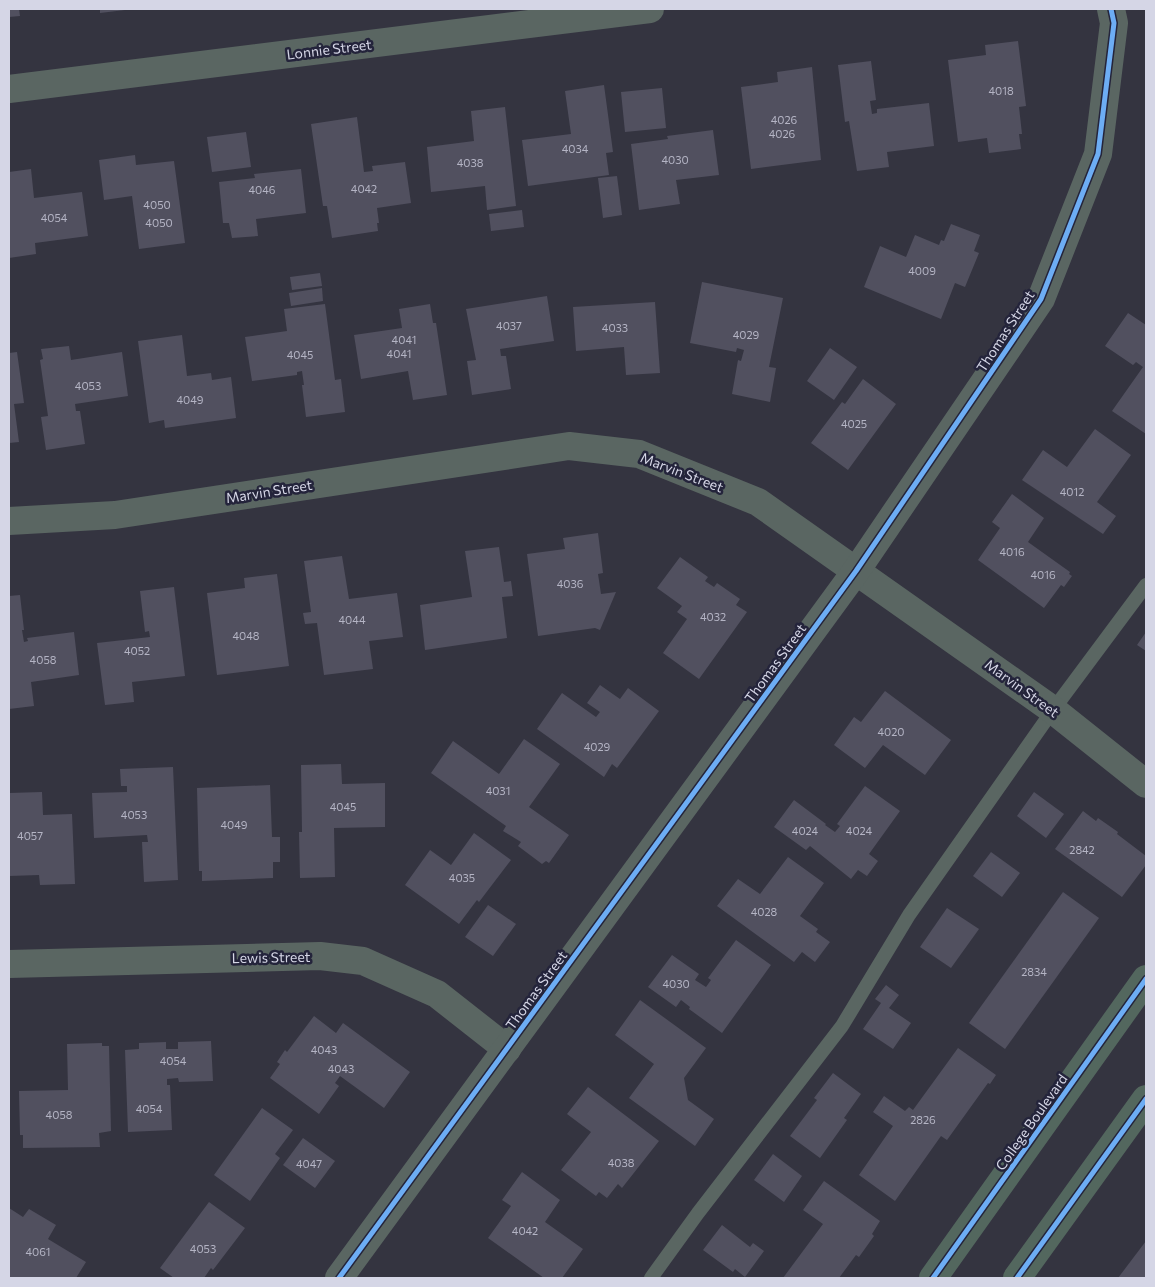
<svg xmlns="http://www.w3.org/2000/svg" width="1155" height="1287" viewBox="0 0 1155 1287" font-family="Commissioner,sans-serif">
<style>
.building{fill:#51505f}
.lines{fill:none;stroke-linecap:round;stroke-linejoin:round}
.lane{stroke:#5a6662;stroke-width:14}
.street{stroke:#5a6662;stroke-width:28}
.primary{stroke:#53675e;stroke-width:28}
.cycleway-casing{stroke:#24243b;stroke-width:8}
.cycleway{stroke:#6dadf4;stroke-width:5}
.labels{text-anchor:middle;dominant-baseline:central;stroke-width:5;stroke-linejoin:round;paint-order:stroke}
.number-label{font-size:11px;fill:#b4b4c4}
.street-label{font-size:14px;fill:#d5d6e6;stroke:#24243b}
</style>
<rect width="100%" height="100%" fill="#343440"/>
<!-- building -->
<g class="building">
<polygon points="9,9 19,9 20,16 9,17"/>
<polygon points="100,9 125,9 125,10 100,13"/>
<polygon points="1018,41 1026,106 1019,107 1022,134 1019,134 1021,149 989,153 987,138 958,142 948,60 986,55 985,45"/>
<polygon points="871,61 876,100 870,101 872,114 877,113 877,109 929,103 934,146 887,152 889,167 857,171 849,121 845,122 838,65"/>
<polygon points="812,67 821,160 751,169 741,87 778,82 777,72"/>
<polygon points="604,85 613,152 606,153 609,175 528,186 522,140 571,134 565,91"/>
<polygon points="662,88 666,128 625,132 621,92"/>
<polygon points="505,107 516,206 487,210 485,186 431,192 427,147 474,141 471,111"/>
<polygon points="357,117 364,172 373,171 372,166 405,162 411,203 377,208 379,223 377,223 378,231 332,238 327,206 323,206 311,124"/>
<polygon points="713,130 719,175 676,180 680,204 639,210 631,144 668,139 667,136"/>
<polygon points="246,132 251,167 212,172 207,137"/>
<polygon points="135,155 136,165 174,161 185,243 139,249 132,196 104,200 99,160"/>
<polygon points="31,169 34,198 82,192 88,236 35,243 36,254 9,258 9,172"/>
<polygon points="301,169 306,213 256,219 258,236 232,238 229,223 223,223 219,182 255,178 254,174"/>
<polygon points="617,176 622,215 603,218 598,178"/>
<polygon points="522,210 524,227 491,231 489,214"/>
<polygon points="951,224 980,235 974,251 979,253 965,287 955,283 941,319 864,287 880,246 906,257 915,235 939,245 941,240 944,241"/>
<polygon points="320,273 322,286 292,290 290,277"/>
<polygon points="702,282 783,298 769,367 776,368 770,402 732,394 738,360 741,361 744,350 737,348 736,352 690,343"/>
<polygon points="322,288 323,301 291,306 289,293"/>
<polygon points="547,296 554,341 500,349 501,356 506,356 511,389 472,395 467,361 476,360 466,309"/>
<polygon points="655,302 660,373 626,375 624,347 576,351 573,307"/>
<polygon points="325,304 335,380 341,379 345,412 306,417 302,385 304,385 302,371 297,372 297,375 252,381 245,337 287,331 284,309"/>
<polygon points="430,304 433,323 436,323 447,395 413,400 408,371 361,379 354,335 402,328 399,309"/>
<polygon points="1128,313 1146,325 1146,434 1112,411 1143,367 1136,362 1133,365 1105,346"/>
<polygon points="182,335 187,376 211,373 212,380 231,377 236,418 165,428 164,420 149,423 138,341"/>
<polygon points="69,346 71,360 122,352 128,396 75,404 76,411 80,411 85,444 46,450 41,417 48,416 40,360 43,359 41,349"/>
<polygon points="830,348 857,367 834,400 807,381"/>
<polygon points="17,352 24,403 14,404 19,442 9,443 9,353"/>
<polygon points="863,379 896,404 848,470 811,443 842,402 845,404"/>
<polygon points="1095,429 1131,455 1097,502 1116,516 1103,534 1022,480 1043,450 1067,467"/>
<polygon points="1012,494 1044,518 1028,542 1070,572 1069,574 1072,576 1064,587 1061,585 1044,608 978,560 1000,528 992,522"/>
<polygon points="598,533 603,573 598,574 601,594 616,592 600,630 595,628 538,636 527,554 565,549 563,538"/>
<polygon points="499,547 504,582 511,581 513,596 502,597 507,638 425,650 420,605 472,597 465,551"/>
<polygon points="342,556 349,599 397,593 403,637 369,641 373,669 324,675 317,623 305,624 303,613 311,612 304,561"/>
<polygon points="680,557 708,577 705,581 714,587 717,583 740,599 736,605 747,612 699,679 663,653 687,619 677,612 682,606 657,588"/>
<polygon points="277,574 289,666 217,675 207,593 245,588 244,578"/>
<polygon points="174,587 185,676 132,682 134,702 105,705 97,643 150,637 149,631 145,632 140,591"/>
<polygon points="20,595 24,630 22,630 24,642 28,641 27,638 74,632 79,675 31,682 34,706 9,709 9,596"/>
<polygon points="1146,632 1146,651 1137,645"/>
<polygon points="600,685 620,699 628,688 659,711 617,768 612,764 604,777 537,729 562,693 596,717 600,712 587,703"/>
<polygon points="885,691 951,740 925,775 883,745 865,768 834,745 854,717 861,722"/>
<polygon points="524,739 560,764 529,807 569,835 549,863 546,861 542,864 518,846 521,842 503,831 506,826 431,773 453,741 499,774"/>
<polygon points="341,764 342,784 385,783 385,827 334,828 335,877 300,878 299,832 302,832 301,765"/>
<polygon points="173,767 178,880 144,882 142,842 148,842 147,835 94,838 92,793 127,792 127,786 121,786 120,769"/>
<polygon points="270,785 272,837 280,837 280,862 273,862 273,878 202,881 202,871 199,871 197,788"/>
<polygon points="865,786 900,811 869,854 878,861 867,876 858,870 851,879 810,846 806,850 774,827 794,800 826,824 825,825 835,832 840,826 837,824"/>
<polygon points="42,792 43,815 72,814 75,884 40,885 39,875 9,876 9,793"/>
<polygon points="1034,792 1064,814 1046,838 1017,816"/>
<polygon points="1083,811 1096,821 1098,818 1118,832 1117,834 1146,856 1146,865 1122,897 1055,849"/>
<polygon points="474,833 511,860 479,902 477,900 459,924 405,885 430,850 451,865"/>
<polygon points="991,852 1020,873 1002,897 973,876"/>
<polygon points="788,857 824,883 800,916 818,929 816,932 830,942 815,962 802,952 794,962 717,906 738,879 760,894"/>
<polygon points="1063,892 1099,918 1005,1049 969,1023"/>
<polygon points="488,905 516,924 493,956 465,937"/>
<polygon points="947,908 979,929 951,968 920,947"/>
<polygon points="736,940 771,965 722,1033 689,1009 690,1007 681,1000 676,1007 648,987 672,955 699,974 695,980 706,987 711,980 708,978"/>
<polygon points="886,985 899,995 889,1008 911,1023 893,1049 863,1029 881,1003 875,999"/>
<polygon points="640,1000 706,1048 684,1078 688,1100 714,1119 695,1146 629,1098 654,1064 615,1035"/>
<polygon points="314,1016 336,1033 343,1023 410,1072 384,1108 340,1076 335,1083 339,1086 319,1114 270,1078 280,1064 277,1062 285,1050 287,1052"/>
<polygon points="211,1041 213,1081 179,1082 178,1078 167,1079 167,1085 170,1085 172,1130 128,1132 125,1050 139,1049 139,1043 166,1042 166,1049 178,1049 178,1042"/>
<polygon points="102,1043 102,1046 109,1046 111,1131 99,1133 100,1147 23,1148 23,1135 20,1135 19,1091 68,1090 67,1044"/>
<polygon points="958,1048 996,1075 990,1084 988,1083 947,1140 941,1136 895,1201 859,1175 893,1126 873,1112 884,1096 905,1111 909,1107 913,1110"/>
<polygon points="833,1073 861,1094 844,1118 847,1120 820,1158 790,1136 817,1100 814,1098"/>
<polygon points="588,1087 659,1141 622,1188 618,1184 607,1198 599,1192 596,1196 561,1170 591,1132 567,1114"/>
<polygon points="262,1108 293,1130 275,1154 280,1158 250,1201 214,1175"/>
<polygon points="303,1138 335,1161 315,1188 283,1165"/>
<polygon points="773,1154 802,1176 784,1202 754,1180"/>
<polygon points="522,1172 560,1200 545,1222 583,1249 562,1278 544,1278 488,1238 511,1206 502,1200"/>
<polygon points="824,1181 880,1221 872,1234 874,1236 859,1257 856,1255 839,1278 783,1278 823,1224 803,1210"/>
<polygon points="209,1202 245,1228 213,1270 211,1268 204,1278 174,1278 160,1268"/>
<polygon points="9,1208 23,1217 29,1209 56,1225 48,1239 86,1262 76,1278 9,1278"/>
<polygon points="722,1225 750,1247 753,1243 764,1251 745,1277 735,1269 733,1272 703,1250"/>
<polygon points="1146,1241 1146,1278 1118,1278"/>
</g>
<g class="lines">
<!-- lane -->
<polyline class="lane" points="651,1278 698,1213 842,1026 909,915 1053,710 1146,585"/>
<!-- street -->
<g class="street">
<polyline points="9,89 650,9"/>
<polyline points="9,521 115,515 569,446 639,454 758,502 1053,710 1146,784"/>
<polyline points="9,964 320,956 363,961 437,994 507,1049"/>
<polyline points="339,1278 856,571 1041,299 1098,154 1114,23 1111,9"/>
</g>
<!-- primary -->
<g class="primary">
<polyline points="933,1278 1146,979"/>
<polyline points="1017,1278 1146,1099"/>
</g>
<!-- cycleway casing -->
<g class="cycleway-casing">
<g id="cycleway">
<polyline points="339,1278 856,571 1041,299 1098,154 1114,23 1111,9"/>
<polyline points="933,1278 1146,979"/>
<polyline points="1017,1278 1146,1099"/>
</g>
</g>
<!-- cycleway -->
<use href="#cycleway" class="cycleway"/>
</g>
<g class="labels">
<!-- number labels -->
<g class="number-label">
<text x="1001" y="90">4018</text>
<text x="784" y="119">4026</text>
<text x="782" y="133">4026</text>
<text x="575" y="148">4034</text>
<text x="675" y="159">4030</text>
<text x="470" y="162">4038</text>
<text x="364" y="188">4042</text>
<text x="262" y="189">4046</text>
<text x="157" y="204">4050</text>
<text x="54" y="217">4054</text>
<text x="159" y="222">4050</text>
<text x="922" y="270">4009</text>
<text x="509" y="325">4037</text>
<text x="615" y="327">4033</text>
<text x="746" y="334">4029</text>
<text x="404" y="339">4041</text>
<text x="399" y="353">4041</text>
<text x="300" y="354">4045</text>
<text x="88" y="385">4053</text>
<text x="190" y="399">4049</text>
<text x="854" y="423">4025</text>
<text x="1072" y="491">4012</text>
<text x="1012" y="551">4016</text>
<text x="1043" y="574">4016</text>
<text x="570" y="583">4036</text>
<text x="713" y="616">4032</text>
<text x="352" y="619">4044</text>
<text x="246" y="635">4048</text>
<text x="137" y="650">4052</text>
<text x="43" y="659">4058</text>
<text x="891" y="731">4020</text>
<text x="597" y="746">4029</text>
<text x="498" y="790">4031</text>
<text x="343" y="806">4045</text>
<text x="134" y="814">4053</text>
<text x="234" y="824">4049</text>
<text x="805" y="830">4024</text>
<text x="859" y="830">4024</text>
<text x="30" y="835">4057</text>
<text x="1082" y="849">2842</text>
<text x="462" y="877">4035</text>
<text x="764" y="911">4028</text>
<text x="1034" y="971">2834</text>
<text x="676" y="983">4030</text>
<text x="324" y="1049">4043</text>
<text x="173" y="1060">4054</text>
<text x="341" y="1068">4043</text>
<text x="149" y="1108">4054</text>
<text x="59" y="1114">4058</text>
<text x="923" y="1119">2826</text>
<text x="621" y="1162">4038</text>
<text x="309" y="1163">4047</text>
<text x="525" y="1230">4042</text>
<text x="203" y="1248">4053</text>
<text x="38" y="1251">4061</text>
</g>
<!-- street labels -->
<g class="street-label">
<text transform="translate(329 49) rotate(-7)">Lonnie Street</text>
<text transform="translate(1005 331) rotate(-57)">Thomas Street</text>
<text transform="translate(682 472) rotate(21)">Marvin Street</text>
<text transform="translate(269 491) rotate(-9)">Marvin Street</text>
<text transform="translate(775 663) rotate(-54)">Thomas Street</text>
<text transform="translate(1022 688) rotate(36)">Marvin Street</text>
<text transform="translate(271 957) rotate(-1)">Lewis Street</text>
<text transform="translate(536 990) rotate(-54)">Thomas Street</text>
<text transform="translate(1031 1122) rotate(-55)">College Boulevard</text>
</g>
</g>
<!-- border -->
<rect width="1155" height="1287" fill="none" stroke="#d5d6e6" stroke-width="20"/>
</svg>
